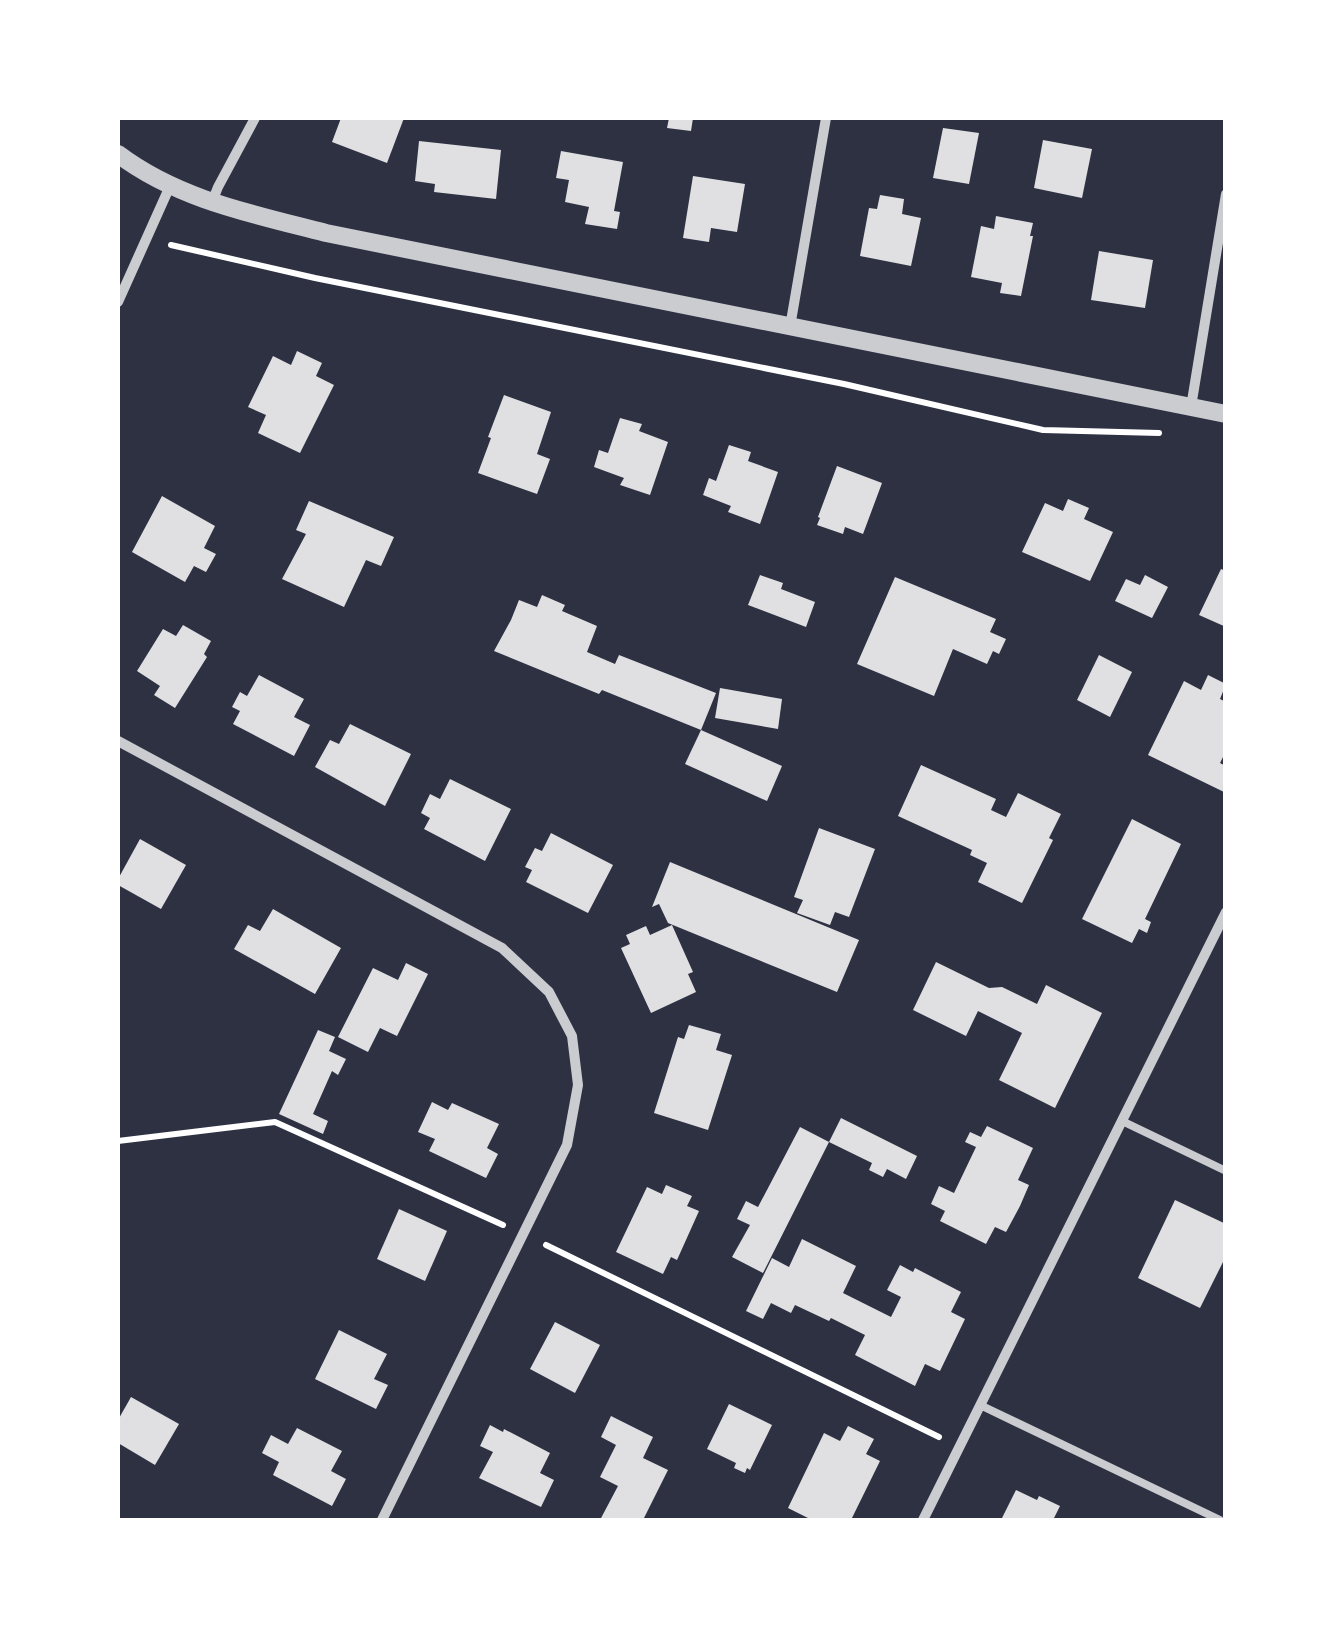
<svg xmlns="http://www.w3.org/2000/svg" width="1343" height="1638" viewBox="0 0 1343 1638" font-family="Jost,sans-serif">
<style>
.building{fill:#e0e0e3}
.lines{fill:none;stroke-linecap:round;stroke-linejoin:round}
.path{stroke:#fff;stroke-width:6}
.service{stroke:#caccd0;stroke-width:8}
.minor{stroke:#caccd0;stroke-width:10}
.tertiary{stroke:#caccd0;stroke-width:18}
</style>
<rect width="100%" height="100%" fill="#2d3142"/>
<!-- building -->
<g class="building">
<polygon points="341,118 404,118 387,163 332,142"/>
<polygon points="669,118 693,118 691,131 667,128"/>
<polygon points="943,128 979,133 969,184 933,178"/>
<polygon points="1043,140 1092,149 1082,198 1034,188"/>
<polygon points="419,141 501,150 496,199 434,192 435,184 415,181"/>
<polygon points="561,151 623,162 614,211 620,212 617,229 585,224 589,207 565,202 569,180 556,178"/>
<polygon points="693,176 745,184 737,232 711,228 709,242 683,238"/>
<polygon points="880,195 904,199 902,214 921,218 911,266 860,256 869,208 877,209"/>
<polygon points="996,216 1033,223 1030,236 1033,236 1021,296 1000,293 1002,283 971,277 981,226 994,229"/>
<polygon points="1099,251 1153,260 1145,308 1091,300"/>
<polygon points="297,351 322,363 316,376 334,385 300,453 258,433 266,415 248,407 273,356 291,365"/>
<polygon points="504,395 551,412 537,454 550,459 537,494 478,473 491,438 488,437"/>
<polygon points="620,418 642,424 639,431 668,442 650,495 620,485 624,478 594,467 599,450 608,453"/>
<polygon points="729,445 751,452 748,461 778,472 760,524 728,512 731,506 703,495 709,478 716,481"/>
<polygon points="837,466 882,483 863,534 845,527 843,534 817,525 820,518 818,517"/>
<polygon points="162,496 215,526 204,548 216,554 206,572 194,566 185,582 132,552"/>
<polygon points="1068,499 1089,508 1084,519 1113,532 1090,581 1022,552 1045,503 1063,511"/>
<polygon points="309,501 394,537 381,566 366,560 344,607 282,579 306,534 296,530"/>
<polygon points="1221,569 1226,571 1226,627 1199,615"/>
<polygon points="760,575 783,583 781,589 815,602 806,627 748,605"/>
<polygon points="1145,575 1168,587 1152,618 1115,601 1126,579 1140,585"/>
<polygon points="895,577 996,619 990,632 1006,639 999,654 993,651 987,664 953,649 934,696 857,664"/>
<polygon points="542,595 565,605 562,611 597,626 587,652 615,664 619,655 716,693 701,730 602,690 599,694 494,651 511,620 519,600 537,607"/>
<polygon points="183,625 211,641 204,654 207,657 175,708 154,695 160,686 137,671 163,629 176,636"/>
<polygon points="1099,655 1132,672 1110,717 1077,700"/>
<polygon points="259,675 304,699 294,717 310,725 294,756 233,724 240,711 232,707 240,692 247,696"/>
<polygon points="1208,675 1226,684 1220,699 1226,702 1226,751 1220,763 1226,766 1224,792 1148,755 1184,681 1201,690"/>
<polygon points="720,688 782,699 778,729 715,718"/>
<polygon points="350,724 411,754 385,806 315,767 330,740 339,744"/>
<polygon points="701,730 782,766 767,801 685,764"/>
<polygon points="921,765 996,799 991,810 1006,817 1018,793 1061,814 1049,838 1053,840 1022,903 978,882 987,863 970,855 972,850 898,816"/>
<polygon points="450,779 511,809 485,861 424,829 430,818 421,813 430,794 440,799"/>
<polygon points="1132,819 1181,844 1145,919 1151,922 1147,933 1139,929 1132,943 1082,919"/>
<polygon points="819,828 875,849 849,917 835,912 830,925 797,913 803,900 794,897"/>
<polygon points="551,833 613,865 588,913 526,882 532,870 525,867 535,848 542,851"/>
<polygon points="140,839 186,865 161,909 118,885 118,879"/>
<polygon points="670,862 859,940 837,992 668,923 659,904 652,907"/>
<polygon points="273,909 341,948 315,994 234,949 248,925 260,931"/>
<polygon points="672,925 693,972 688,974 696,992 651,1013 621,948 630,944 626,935 646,926 650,935"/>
<polygon points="936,962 989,988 1002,987 1037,1004 1046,985 1102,1013 1055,1108 999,1080 1022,1033 978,1011 966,1036 913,1010"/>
<polygon points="406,963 428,974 397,1036 380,1028 368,1052 338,1037 373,968 398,980"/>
<polygon points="689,1025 721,1034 716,1050 732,1055 708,1130 654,1113 678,1037 684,1039"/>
<polygon points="318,1030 335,1037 329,1051 346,1059 338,1075 332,1071 313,1114 328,1121 323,1134 279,1114"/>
<polygon points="432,1102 448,1110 452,1103 499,1124 487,1148 498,1154 486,1178 429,1151 435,1139 418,1132"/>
<polygon points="841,1118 917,1156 906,1179 887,1169 883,1177 869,1170 872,1163 829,1142"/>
<polygon points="987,1126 1033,1148 1018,1180 1029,1185 1020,1206 1006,1232 995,1227 986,1244 940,1221 945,1211 931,1204 939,1186 954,1193 976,1147 965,1142 970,1132 981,1137"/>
<polygon points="800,1127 829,1142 763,1273 732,1257 750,1225 737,1219 746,1201 758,1207"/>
<polygon points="666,1185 692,1196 687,1206 699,1211 677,1260 671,1257 663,1274 616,1252 647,1187 662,1194"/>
<polygon points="1175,1200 1226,1224 1226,1256 1200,1308 1138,1278"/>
<polygon points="399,1209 447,1231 425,1281 377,1259"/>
<polygon points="802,1239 856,1266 843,1293 891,1317 901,1297 887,1290 900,1265 913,1272 915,1268 961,1292 951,1312 965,1319 940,1371 925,1364 915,1386 855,1355 865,1335 831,1318 829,1321 795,1305 791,1313 771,1303 763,1319 746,1311 772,1258 789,1267"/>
<polygon points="555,1322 600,1345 575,1393 530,1369"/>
<polygon points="339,1330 387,1354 374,1379 388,1385 376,1409 315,1379"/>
<polygon points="131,1397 179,1424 155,1465 118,1443 118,1420"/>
<polygon points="729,1404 772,1425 750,1470 747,1468 745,1473 734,1468 736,1463 707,1449"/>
<polygon points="611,1416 653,1437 643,1458 668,1470 643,1520 600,1520 618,1486 600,1477 616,1445 601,1437"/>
<polygon points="490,1425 503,1432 504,1429 550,1453 540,1473 554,1480 541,1507 479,1478 493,1452 480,1446"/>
<polygon points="848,1426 874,1439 866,1454 880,1461 851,1520 806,1520 808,1518 788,1508 824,1433 840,1441"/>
<polygon points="297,1428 342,1451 331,1471 346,1479 332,1506 273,1475 279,1462 262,1453 271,1435 288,1444"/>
<polygon points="1016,1490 1037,1500 1039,1496 1060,1506 1054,1518 1060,1520 1001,1520"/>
</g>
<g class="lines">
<!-- path -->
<g class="path">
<polyline points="171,245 315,278 844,384 1043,430 1159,433"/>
<polyline points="118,1141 275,1122 503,1225"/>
<polyline points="546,1245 939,1437"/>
</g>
<!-- service -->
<g class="service">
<polyline points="1122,1121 1226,1171"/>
<polyline points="980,1405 1220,1520"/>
</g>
<!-- minor -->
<g class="minor">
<polyline points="212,202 218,187 255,118"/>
<polyline points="118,302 170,186"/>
<polyline points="790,327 826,118"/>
<polyline points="1191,407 1226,194"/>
<polyline points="118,741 502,948 549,992 572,1036 578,1085 567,1145 382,1520"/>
<polyline points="923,1520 1226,912"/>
</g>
<!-- tertiary -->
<path class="tertiary" d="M118,154C179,200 253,214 326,233L1226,414"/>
</g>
<!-- border -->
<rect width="1343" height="1638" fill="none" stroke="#ffffff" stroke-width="240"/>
</svg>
